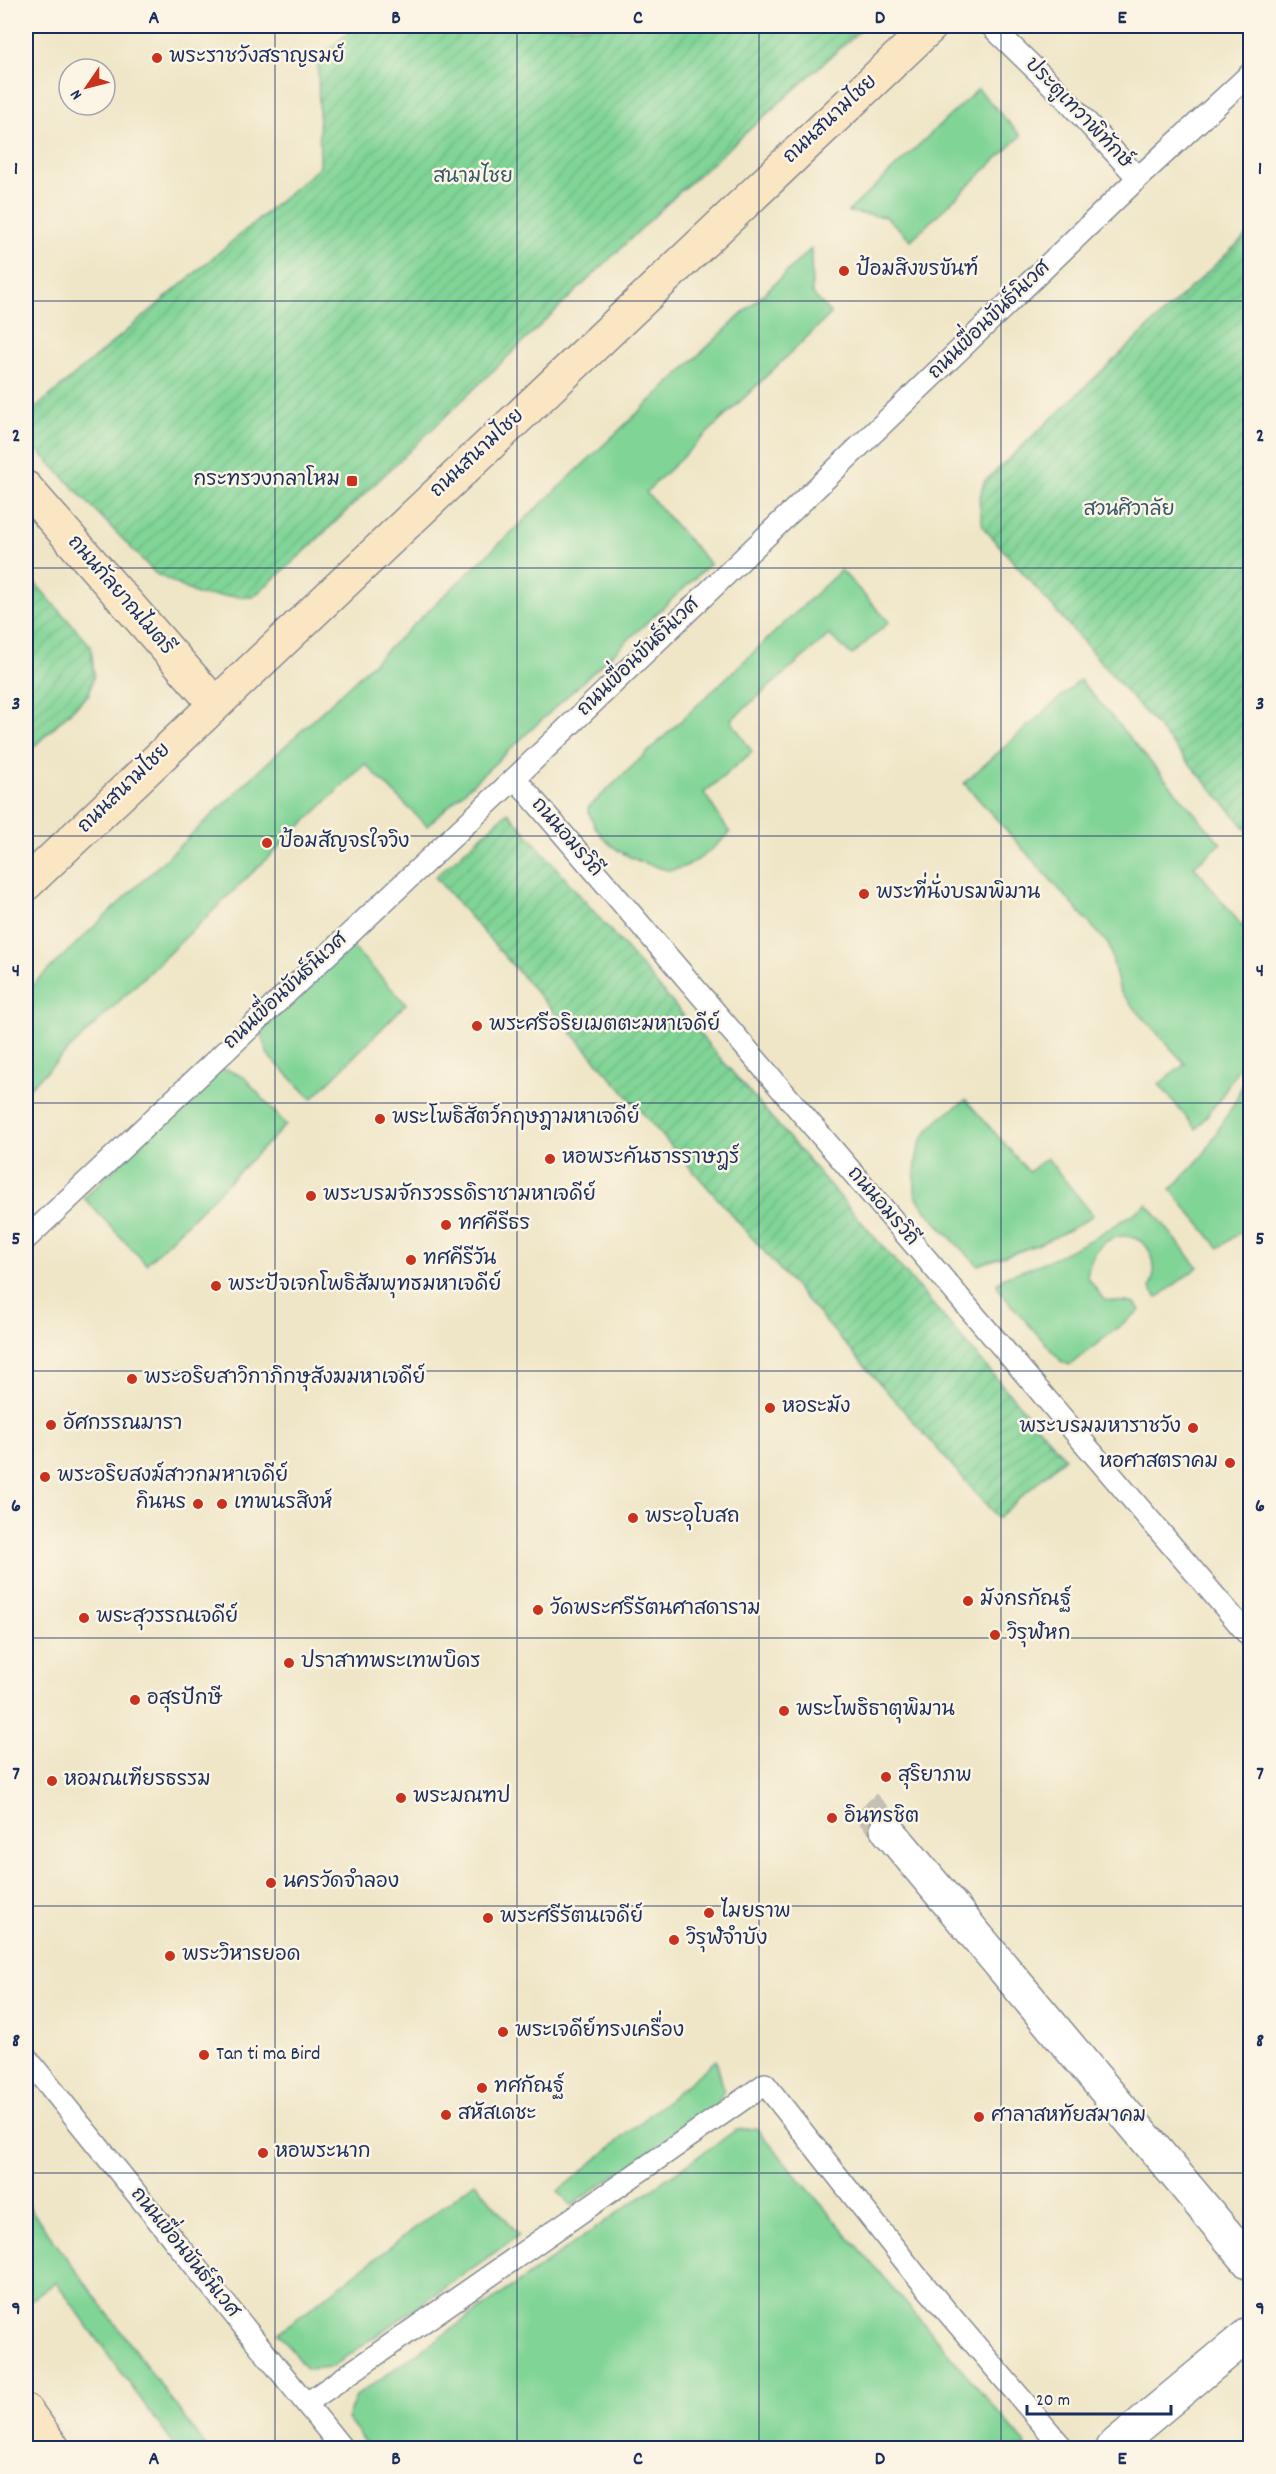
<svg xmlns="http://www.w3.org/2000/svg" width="1276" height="2474" viewBox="0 0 1276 2474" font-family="Dekko,'Playpen Sans Thai',sans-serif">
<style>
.grass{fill:#80d496;stroke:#4e827a;stroke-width:1.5}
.garden{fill:url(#garden-furrows);stroke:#4e827a;stroke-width:1.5}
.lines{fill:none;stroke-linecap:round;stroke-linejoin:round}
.street-tunnel{stroke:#c5c1b2;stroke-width:33;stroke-dasharray:33 16;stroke-linecap:butt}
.lane-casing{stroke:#858a92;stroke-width:24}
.street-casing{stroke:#858a92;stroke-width:36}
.secondary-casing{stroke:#858a92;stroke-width:36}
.lane{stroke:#fff;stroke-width:21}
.street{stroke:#fff;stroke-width:33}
.secondary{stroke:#fbe6c4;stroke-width:33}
.grid{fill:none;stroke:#1b2f5e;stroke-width:1.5;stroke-opacity:0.55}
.poi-dot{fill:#c8321e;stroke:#fcf5e5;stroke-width:2}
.labels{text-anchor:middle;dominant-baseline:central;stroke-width:5;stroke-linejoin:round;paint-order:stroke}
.poi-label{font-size:20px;fill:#1b2f5e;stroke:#fcf5e5;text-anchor:start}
.street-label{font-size:20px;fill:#1b2f5e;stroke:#fcf5e5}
.park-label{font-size:20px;fill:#34586c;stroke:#fcf5e5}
.neatline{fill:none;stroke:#1b2f5e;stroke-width:2}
.grid-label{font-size:20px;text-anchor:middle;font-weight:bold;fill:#1b2f5e}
</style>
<defs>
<pattern id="garden-furrows" width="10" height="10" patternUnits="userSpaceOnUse" patternTransform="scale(1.5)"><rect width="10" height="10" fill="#80d496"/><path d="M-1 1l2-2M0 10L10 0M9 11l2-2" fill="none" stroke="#6eb684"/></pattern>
</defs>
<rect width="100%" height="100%" fill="#fcf5e5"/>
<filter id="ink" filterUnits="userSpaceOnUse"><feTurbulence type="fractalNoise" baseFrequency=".0167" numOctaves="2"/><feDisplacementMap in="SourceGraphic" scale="12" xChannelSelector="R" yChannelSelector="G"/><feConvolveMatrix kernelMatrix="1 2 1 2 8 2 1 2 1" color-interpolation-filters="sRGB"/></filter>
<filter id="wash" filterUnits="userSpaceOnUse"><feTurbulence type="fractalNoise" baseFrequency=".008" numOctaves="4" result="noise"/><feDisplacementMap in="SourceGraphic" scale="24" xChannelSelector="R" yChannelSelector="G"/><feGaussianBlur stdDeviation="1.35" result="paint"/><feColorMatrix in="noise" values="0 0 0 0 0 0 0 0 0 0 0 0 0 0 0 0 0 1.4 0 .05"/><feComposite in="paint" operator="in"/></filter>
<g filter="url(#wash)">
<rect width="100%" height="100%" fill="#efe6c7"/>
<!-- grass -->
<g class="grass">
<polygon points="978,89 1021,136 911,240 886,217 848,212"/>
<polygon points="811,249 812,293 831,314 646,492 710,564 427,826 365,764 26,1091 26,991"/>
<path d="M841,570L889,622L852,655L829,635L731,720L752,752L704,793L730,833C713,848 695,867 672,870C666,871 659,867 654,866C623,857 595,841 588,808Z"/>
<polygon points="1080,680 1221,844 1194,866 1250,936 1250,1034 1241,1064 1219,1100 1196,1129 1159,1084 1185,1064 1120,992 1109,945 964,783"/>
<polygon points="350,944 406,1004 312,1099 268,1055 263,1039 263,1026"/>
<polygon points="1250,1068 1250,1225 1219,1248 1171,1190 1203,1155 1234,1104"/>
<polygon points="216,1070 228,1070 244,1077 286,1125 146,1264 84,1198"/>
<path d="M966,1100L1029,1172L1047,1158L1093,1215C1057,1241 1019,1251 978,1265C966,1254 920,1208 916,1195C913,1185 916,1150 922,1140C930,1124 951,1110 966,1100Z"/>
<path d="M1147,1204L1198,1267L1157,1298L1150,1288C1172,1233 1098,1211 1087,1276L1104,1300L1135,1303L1140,1310L1070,1365L1062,1362L1001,1293L997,1284L1004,1277C1056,1260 1102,1236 1147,1204Z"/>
<polygon points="716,2060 724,2090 715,2109 571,2205 558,2191"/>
<polygon points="756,2128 1025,2443 1026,2448 370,2448 347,2419 356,2396 736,2130"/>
<polygon points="475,2182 519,2235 332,2367 306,2369 278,2333"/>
<polygon points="26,2203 207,2448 176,2448 56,2282 26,2304"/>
</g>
<!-- garden -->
<g class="garden">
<polygon points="356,26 865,26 673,198 303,553 253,597 199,595 156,574 26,438 26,416 320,167 318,59"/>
<polygon points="1250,232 1250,833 983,527 979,501 984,482"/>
<polygon points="26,573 91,646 94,674 89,694 26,754"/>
<polygon points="508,812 1065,1458 998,1518 435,877"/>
</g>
</g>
<g filter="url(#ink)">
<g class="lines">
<!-- street-tunnel -->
<polyline class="street-tunnel" points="864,1805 887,1829"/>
<!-- lane casing -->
<g class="lane-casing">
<g id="lane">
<polyline points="991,26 1063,96 1138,178"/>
<polyline points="515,778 1250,1637"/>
<polyline points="26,1239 515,778 1138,178 1250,74"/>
<polyline points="26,2057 342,2448"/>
<polyline points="307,2403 765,2084 915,2274 1063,2448"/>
</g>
</g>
<!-- street casing -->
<g class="street-casing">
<g id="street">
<polyline points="887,1829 1250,2263"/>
<polyline points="1112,2448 1250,2333"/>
</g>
</g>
<!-- secondary casing -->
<g class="secondary-casing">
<g id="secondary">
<polyline points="26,488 215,704"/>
<polyline points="26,884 931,26"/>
<polyline points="26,2411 53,2448"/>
</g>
</g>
<!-- lane -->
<use href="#lane" class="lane"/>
<!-- street -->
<use href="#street" class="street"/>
<!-- secondary -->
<use href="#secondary" class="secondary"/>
</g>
</g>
<!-- grid -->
<path class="grid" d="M275,26V2448M517,26V2448M759,26V2448M1001,26V2448M26,301H1250M26,568H1250M26,836H1250M26,1103H1250M26,1371H1250M26,1638H1250M26,1906H1250M26,2173H1250"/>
<!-- markers -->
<g class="poi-dot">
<circle cx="157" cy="58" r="6"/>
<circle cx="844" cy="271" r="6"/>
<rect x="346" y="475" width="12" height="12" rx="3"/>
<circle cx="267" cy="843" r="6"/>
<circle cx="864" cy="894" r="6"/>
<circle cx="477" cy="1026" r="6"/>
<circle cx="380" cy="1119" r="6"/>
<circle cx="550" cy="1159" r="6"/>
<circle cx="311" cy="1196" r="6"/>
<circle cx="446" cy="1225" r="6"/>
<circle cx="411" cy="1260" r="6"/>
<circle cx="216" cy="1286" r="6"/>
<circle cx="132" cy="1379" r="6"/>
<circle cx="770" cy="1408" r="6"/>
<circle cx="51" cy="1425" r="6"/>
<circle cx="1193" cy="1428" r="6"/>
<circle cx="1230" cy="1463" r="6"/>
<circle cx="45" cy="1477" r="6"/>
<circle cx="198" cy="1504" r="6"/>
<circle cx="222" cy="1504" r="6"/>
<circle cx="633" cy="1518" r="6"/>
<circle cx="968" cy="1601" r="6"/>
<circle cx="538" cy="1610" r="6"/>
<circle cx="84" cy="1618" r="6"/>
<circle cx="995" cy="1635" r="6"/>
<circle cx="289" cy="1663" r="6"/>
<circle cx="135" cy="1700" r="6"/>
<circle cx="784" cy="1711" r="6"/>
<circle cx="886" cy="1777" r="6"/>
<circle cx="52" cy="1781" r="6"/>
<circle cx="401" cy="1798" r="6"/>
<circle cx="832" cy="1818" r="6"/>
<circle cx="271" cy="1883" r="6"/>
<circle cx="709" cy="1913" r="6"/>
<circle cx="488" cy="1918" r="6"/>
<circle cx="674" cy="1940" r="6"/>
<circle cx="170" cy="1956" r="6"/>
<circle cx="503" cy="2032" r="6"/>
<circle cx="204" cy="2055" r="6"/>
<circle cx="482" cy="2088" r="6"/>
<circle cx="446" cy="2115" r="6"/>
<circle cx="979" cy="2117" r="6"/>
<circle cx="263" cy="2153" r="6"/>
</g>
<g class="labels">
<!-- poi labels -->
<g class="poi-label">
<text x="169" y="58">พระราชวังสราญรมย์</text>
<text x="856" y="271">ป้อมสิงขรขันฑ์</text>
<text x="340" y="481" text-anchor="end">กระทรวงกลาโหม</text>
<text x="279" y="843">ป้อมสัญจรใจวิง</text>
<text x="876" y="894">พระที่นั่งบรมพิมาน</text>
<text x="489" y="1026">พระศรีอริยเมตตะมหาเจดีย์</text>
<text x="392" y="1119">พระโพธิสัตว์กฤษฎามหาเจดีย์</text>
<text x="562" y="1159">หอพระคันธารราษฎร์</text>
<text x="323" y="1196">พระบรมจักรวรรดิราชามหาเจดีย์</text>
<text x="458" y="1225">ทศคีรีธร</text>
<text x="423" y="1260">ทศคีรีวัน</text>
<text x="228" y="1286">พระปัจเจกโพธิสัมพุทธมหาเจดีย์</text>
<text x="144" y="1379">พระอริยสาวิกาภิกษุสังฆมหาเจดีย์</text>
<text x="782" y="1408">หอระฆัง</text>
<text x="63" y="1425">อัศกรรณมารา</text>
<text x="1181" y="1428" text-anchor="end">พระบรมมหาราชวัง</text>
<text x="1218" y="1463" text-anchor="end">หอศาสตราคม</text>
<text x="57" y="1477">พระอริยสงฆ์สาวกมหาเจดีย์</text>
<text x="186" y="1504" text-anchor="end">กินนร</text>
<text x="234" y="1504">เทพนรสิงห์</text>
<text x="645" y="1518">พระอุโบสถ</text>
<text x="980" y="1601">มังกรกัณฐ์</text>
<text x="550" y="1610">วัดพระศรีรัตนศาสดาราม</text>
<text x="96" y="1618">พระสุวรรณเจดีย์</text>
<text x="1007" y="1635">วิรุฬหก</text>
<text x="301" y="1663">ปราสาทพระเทพบิดร</text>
<text x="147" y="1700">อสุรปักษี</text>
<text x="796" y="1711">พระโพธิธาตุพิมาน</text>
<text x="898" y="1777">สุริยาภพ</text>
<text x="64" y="1781">หอมณเฑียรธรรม</text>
<text x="413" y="1798">พระมณฑป</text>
<text x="844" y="1818">อินทรชิต</text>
<text x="283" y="1883">นครวัดจำลอง</text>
<text x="721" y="1913">ไมยราพ</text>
<text x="500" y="1918">พระศรีรัตนเจดีย์</text>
<text x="686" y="1940">วิรุฬจำบัง</text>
<text x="182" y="1956">พระวิหารยอด</text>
<text x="515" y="2032">พระเจดีย์ทรงเครื่อง</text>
<text x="216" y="2055">Tan ti ma Bird</text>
<text x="494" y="2088">ทศกัณฐ์</text>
<text x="458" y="2115">สหัสเดชะ</text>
<text x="991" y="2117">ศาลาสหทัยสมาคม</text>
<text x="275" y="2153">หอพระนาก</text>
</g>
<!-- street labels -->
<g class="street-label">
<text transform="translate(1078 114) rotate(46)">ประตูเทวาพิทักษ์</text>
<text transform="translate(831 120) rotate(-43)">ถนนสนามไชย</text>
<text transform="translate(990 321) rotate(-44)">ถนนเขื่อนขันธ์นิเวศ</text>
<text transform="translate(478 454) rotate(-43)">ถนนสนามไชย</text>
<text transform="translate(120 596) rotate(49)">ถนนกัลยาณไมตรี</text>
<text transform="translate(639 658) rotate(-44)">ถนนเขื่อนขันธ์นิเวศ</text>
<text transform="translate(125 789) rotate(-44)">ถนนสนามไชย</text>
<text transform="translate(566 838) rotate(49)">ถนนอมรวิถี</text>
<text transform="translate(286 992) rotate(-43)">ถนนเขื่อนขันธ์นิเวศ</text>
<text transform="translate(882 1207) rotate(49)">ถนนอมรวิถี</text>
<text transform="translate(184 2253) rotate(51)">ถนนเขื่อนขันธ์นิเวศ</text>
</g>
<!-- park labels -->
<g class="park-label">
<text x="473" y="178">สนามไชย</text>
<text x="1129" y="511">สวนศิวาลัย</text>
</g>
</g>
<!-- margin -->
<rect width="1276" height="2474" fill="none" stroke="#fcf5e5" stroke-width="66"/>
<!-- north arrow -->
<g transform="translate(87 87) rotate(235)"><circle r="28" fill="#fcf5e5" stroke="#a2a6af" stroke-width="1.5"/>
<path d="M0-4.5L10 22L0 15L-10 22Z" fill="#c8321e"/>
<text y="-9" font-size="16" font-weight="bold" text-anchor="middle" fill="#1b2f5e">N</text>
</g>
<!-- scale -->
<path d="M1027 2405v9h144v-9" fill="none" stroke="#1b2f5e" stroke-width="3"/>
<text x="1036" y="2405" font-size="18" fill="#1b2f5e" stroke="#fcf5e5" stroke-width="4.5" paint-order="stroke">20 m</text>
<rect x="33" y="33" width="1210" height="2408" class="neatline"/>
<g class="grid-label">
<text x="154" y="23">A</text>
<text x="396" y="23">B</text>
<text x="638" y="23">C</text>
<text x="880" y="23">D</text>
<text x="1122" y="23">E</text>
<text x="16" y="174">1</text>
<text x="1260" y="174">1</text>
<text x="16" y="441">2</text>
<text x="1260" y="441">2</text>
<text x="16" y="709">3</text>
<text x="1260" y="709">3</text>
<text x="16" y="976">4</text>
<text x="1260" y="976">4</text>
<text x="16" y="1244">5</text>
<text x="1260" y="1244">5</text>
<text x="16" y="1511">6</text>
<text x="1260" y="1511">6</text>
<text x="16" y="1779">7</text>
<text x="1260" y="1779">7</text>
<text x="16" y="2046">8</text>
<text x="1260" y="2046">8</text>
<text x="16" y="2314">9</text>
<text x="1260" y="2314">9</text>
<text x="154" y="2464">A</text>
<text x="396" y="2464">B</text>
<text x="638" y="2464">C</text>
<text x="880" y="2464">D</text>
<text x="1122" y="2464">E</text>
</g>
</svg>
